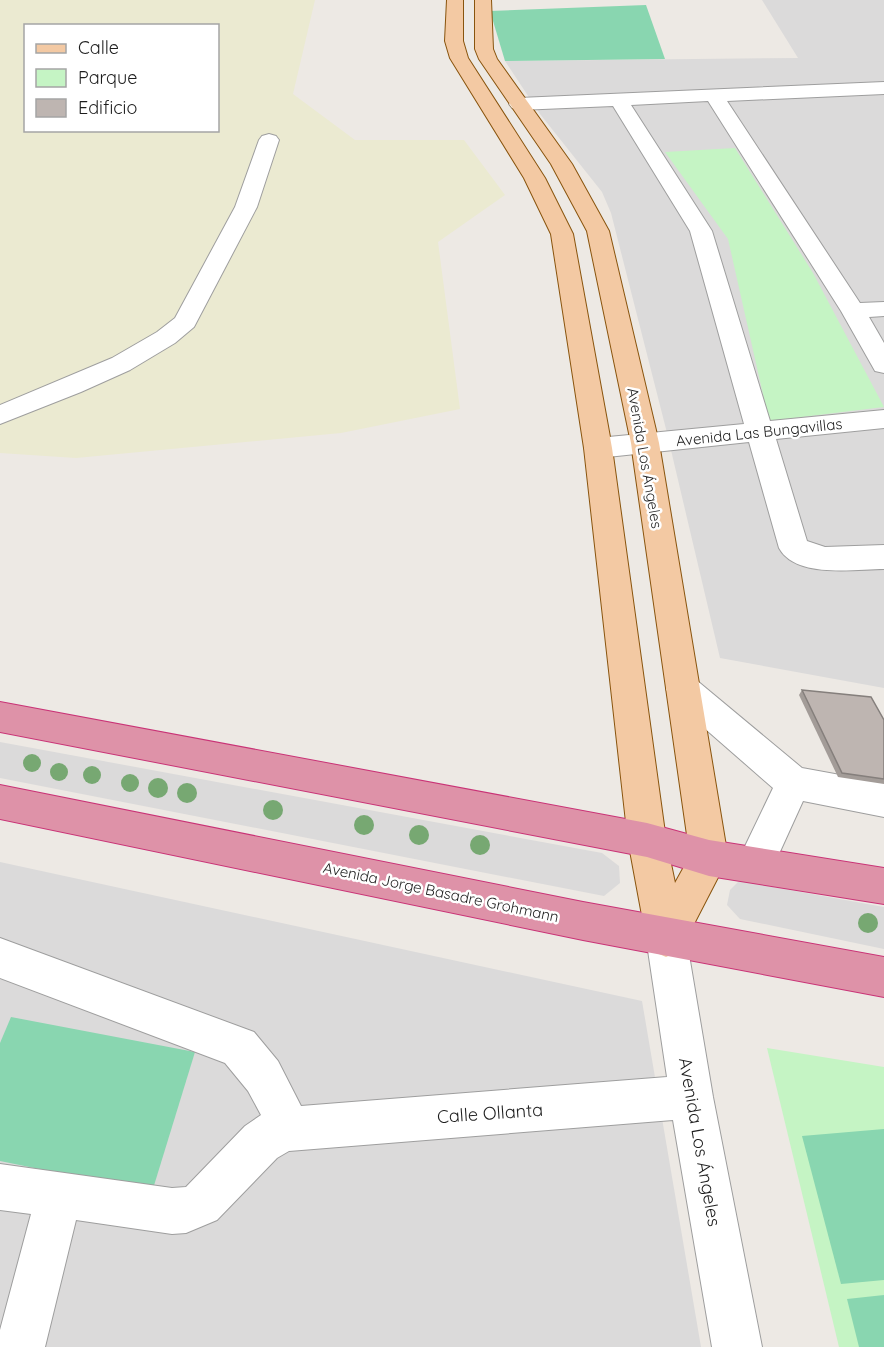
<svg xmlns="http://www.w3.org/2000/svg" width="884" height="1347" viewBox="0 0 884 1347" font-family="Quicksand,sans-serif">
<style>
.residential{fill:#dbdada}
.farmland{fill:#ebead1;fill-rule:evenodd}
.park{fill:#c5f4c4}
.pitch{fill:#89d6b0}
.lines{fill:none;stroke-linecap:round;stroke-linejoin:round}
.minor-casing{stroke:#9e9e9e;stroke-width:2}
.major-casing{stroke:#89540d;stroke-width:2}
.highway-casing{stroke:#c93376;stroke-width:2}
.minor{fill:#fff;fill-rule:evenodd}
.major{fill:#f3c9a3;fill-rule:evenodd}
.highway{fill:#de92a8;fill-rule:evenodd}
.tree{fill:#77a872}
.wall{fill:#a39c98}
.building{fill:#beb5b1;stroke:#857f7c;stroke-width:1.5}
.labels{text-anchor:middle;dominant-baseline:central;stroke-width:5;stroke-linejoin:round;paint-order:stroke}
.street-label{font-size:15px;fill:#1d1d1d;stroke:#fff}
.near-street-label{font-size:18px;fill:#1d1d1d;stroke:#fff}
</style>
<rect width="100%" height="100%" fill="#ede9e4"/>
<!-- residential -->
<g class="residential">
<polygon points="762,0 884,0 884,688 720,658 666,429 611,213 602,192 540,114 505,61 798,58"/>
<polygon points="0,742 602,853 619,866 620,883 604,896 0,778"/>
<polygon points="0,862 642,1001 701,1347 0,1347"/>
<polygon points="739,881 884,907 884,949 740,919 727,905 730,890"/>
</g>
<!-- farmland -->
<path class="farmland" d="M0,0H315L293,94L355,140H464L505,195L438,242L460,409L341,433L76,458L0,453ZM26,26H218V130H26Z"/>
<!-- park -->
<g class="park">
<polygon points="735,148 813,273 884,407 769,421 728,239 665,152"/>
<polygon points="767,1048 884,1067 884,1347 839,1347"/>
</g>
<!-- pitch -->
<g class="pitch">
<polygon points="646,5 665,59 505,61 490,11"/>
<polygon points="11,1017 195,1052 152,1192 0,1161 0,1043"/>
<polygon points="884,1129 884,1280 841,1284 802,1136"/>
<polygon points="884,1295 884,1347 859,1347 847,1299"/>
</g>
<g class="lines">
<!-- minor casing -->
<g class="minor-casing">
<g id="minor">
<path d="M884,82V94L727,101L860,303L884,302V316L869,317L884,343V373L875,371L841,311L708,101L631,105L712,231L770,421L884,410V428L776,439L807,541L825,547L884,545V569C855,569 796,579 779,548L749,442L598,458L588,455L584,448L588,441L598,438L744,424L690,231L613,106L519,110L512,108L509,104L512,100L519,98Z"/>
<polygon points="269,134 276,136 279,140 257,207 194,327 175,343 130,370 81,392 0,424 0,405 112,358 157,332 175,318 235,207 259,140 262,136"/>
<polygon points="683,675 695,679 802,768 884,783 884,817 803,801 768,878 755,883 742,878 736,865 773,788 671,699 666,689 671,679"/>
<polygon points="666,917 680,923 686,937 713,1097 762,1347 712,1347 673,1120 289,1151 277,1158 217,1220 186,1233 172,1234 76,1220 45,1347 0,1347 0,1330 31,1214 0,1210 0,1164 172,1188 186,1187 245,1126 261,1115 248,1091 225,1063 0,978 0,938 254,1032 278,1061 301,1106 667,1077 646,937 652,923"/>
</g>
</g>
<!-- major casing -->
<g class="major-casing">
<polygon id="major" points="447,0 463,0 463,41 468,58 545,178 573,234 612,448 666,840 675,883 690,856 631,443 587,231 551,164 479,59 475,49 475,0 491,0 493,49 497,59 572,164 609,231 659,443 728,858 680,951 666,957 652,951 646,937 628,840 584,448 551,234 524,178 450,58 445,41"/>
</g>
<!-- highway casing -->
<g class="highway-casing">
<g id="highway">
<polygon points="0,702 647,823 709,840 884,868 884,904 709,876 647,857 0,732"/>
<polygon points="0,785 583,902 884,957 884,997 583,940 0,819"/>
</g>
</g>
<!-- minor -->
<use href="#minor" class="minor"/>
<!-- major -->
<use href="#major" class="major"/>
<!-- highway -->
<use href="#highway" class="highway"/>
</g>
<!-- trees -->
<g class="tree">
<circle cx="32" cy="763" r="9"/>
<circle cx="59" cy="772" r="9"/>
<circle cx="92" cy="775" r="9"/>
<circle cx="130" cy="783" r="9"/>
<circle cx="158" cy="788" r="10"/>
<circle cx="187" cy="793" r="10"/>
<circle cx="273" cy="810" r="10"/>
<circle cx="364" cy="825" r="10"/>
<circle cx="419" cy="835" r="10"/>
<circle cx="480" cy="845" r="10"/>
<circle cx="868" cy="923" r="10"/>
</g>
<!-- wall -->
<polygon class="wall" points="802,690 884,720 884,784 838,777 799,695"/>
<!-- building -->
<polygon class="building" points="802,690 871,697 884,720 884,779 842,773"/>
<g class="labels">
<!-- street labels -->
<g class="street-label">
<text transform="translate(759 432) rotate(-6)">Avenida Las Bungavillas</text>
<text transform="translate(645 458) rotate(80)">Avenida Los Ángeles</text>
<text transform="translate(441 892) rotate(12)">Avenida Jorge Basadre Grohmann</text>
</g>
<!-- near-street labels -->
<g class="near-street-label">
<text transform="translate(490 1113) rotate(-4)">Calle Ollanta</text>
<text transform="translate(700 1142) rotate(80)">Avenida Los Ángeles</text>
</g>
</g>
<!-- legend -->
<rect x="24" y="24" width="195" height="108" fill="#ffffff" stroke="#a5a5a5" stroke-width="1.5"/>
<rect x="36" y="44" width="30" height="9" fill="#f3c9a3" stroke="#a5a5a5" stroke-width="1.5"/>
<text x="78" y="54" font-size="18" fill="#1d1d1d">Calle</text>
<rect x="36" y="69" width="30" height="18" fill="#c5f4c4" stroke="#a5a5a5" stroke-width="1.5"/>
<text x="78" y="84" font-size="18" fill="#1d1d1d">Parque</text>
<rect x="36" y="99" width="30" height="18" fill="#beb5b1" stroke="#a5a5a5" stroke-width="1.5"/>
<text x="78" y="114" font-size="18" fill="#1d1d1d">Edificio</text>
</svg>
